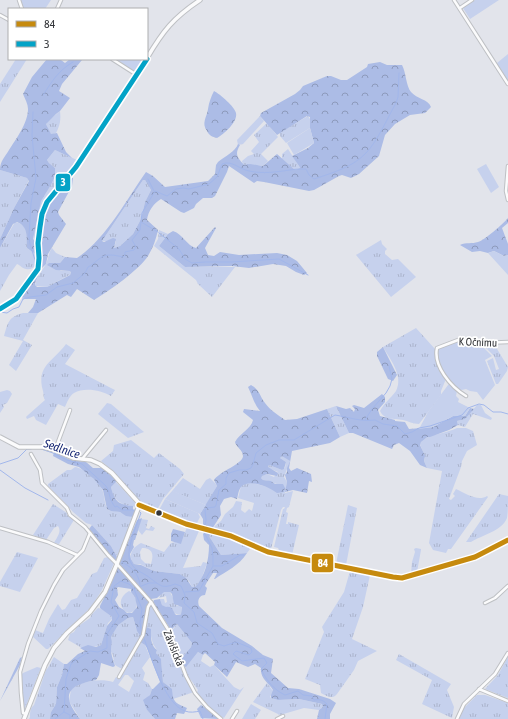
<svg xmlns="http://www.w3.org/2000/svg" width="508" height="719" viewBox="0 0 508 719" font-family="'Asap Condensed',sans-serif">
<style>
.grass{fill:url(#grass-tufts);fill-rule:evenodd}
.forest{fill:url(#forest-crowns);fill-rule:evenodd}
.garden{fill:#c6d1ed}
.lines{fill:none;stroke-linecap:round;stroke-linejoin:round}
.stream{stroke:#a2b7eb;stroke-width:1}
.minor-casing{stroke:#bec0c4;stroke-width:4.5}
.major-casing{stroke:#bec0c4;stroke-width:5.5}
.minor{stroke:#fbfbfc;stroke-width:2.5}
.major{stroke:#fbfbfc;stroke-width:3.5}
.bus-1-casing{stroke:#fff;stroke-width:8}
.bus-2-casing{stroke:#fff;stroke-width:8}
.bus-1{stroke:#c68a0e;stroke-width:5}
.bus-2{stroke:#03a3c7;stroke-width:5}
.bus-dot{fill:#333539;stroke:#fff;stroke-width:1.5}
.labels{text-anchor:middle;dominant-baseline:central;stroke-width:3.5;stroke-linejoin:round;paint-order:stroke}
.street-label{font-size:11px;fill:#333539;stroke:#fff}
.water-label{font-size:12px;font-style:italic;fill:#0d1e6e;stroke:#fff}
.line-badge{stroke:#fff;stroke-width:1.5}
.badge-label{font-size:11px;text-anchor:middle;font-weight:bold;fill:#fff}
</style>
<defs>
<pattern id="grass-tufts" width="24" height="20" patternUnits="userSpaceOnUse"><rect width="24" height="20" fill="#c6d1ed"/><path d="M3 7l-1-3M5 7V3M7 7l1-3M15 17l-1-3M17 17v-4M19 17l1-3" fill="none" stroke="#abb4cc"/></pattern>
<pattern id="forest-crowns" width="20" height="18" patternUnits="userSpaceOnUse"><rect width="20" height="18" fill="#acbce6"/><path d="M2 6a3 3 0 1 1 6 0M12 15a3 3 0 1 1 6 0" fill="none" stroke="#8d9abb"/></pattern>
</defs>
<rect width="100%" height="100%" fill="#e2e4eb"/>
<!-- grass -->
<g class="grass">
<polygon points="16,59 27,59 0,102 0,84"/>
<path d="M60,111C61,120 60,125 56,133L51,135L46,124L47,122Z"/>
<polygon points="260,116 264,121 243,144 238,145 237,140"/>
<polygon points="308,116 310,119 310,128 286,143 280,136 280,132"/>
<path d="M267,123L278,137L261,154L268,161L263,166C255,164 250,166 243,165L242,161L248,156L254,154L251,151L259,142L254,135Z"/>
<polygon points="288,149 299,166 300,168 295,170 282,159 282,154"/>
<path d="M55,150L77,160C70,176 54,185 46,199C39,209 37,227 37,239L34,240C32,235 39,201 43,195C50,184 55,184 55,168L49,163L47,160Z"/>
<polygon points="0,170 27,178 29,180 14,208 0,239"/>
<polygon points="143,180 145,180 151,190 145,202 141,219 133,234 120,246 114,248 116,241 102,241"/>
<path d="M15,222C30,225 26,236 27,248L38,256C38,262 34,271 26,269C23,269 20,265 17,264L9,275L0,291V248Z"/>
<polygon points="159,230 168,234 159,246 185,267 235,267 212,297 198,284 196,280 154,246 158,239"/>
<polygon points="381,240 382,244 387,249 385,251 385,254 392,260 398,259 416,277 391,297 356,255"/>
<path d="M52,248L56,253L65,257L60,263H49L61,271H70L71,274L47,287L36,286L35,285C37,277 42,271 46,264C48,260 48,254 52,248Z"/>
<path d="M23,313H38L23,340L32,345L16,371L9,365L23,341L4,336C8,323 8,317 23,313Z"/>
<path d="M416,328L435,349L437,364L446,379L441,391V395L419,424C413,424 408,421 403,420C393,418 385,421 380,411C384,403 391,398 396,391C404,376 390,359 383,347Z"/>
<path d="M66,344L75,350L65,364L109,387L115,390L111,396C101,390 84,387 74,393C69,396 67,403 65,407L58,404L46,425L36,420L34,416L27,419L26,417L28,415L45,400C43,397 44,395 43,391C36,365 53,362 66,344Z"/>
<polygon points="485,344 494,344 508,367 507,371 498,384 496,384 487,361 493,358 496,370 499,369 494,356 486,348"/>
<polygon points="7,390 10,391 12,394 7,403 3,405 4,407 0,413 0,392"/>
<polygon points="107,403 111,404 144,432 128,438 98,414"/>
<polygon points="477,405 481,405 485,413 492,418 491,420 473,414 465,427 458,425 457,421 465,419"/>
<polygon points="336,406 349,433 340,437 327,409"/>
<path d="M457,428H466L473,431L477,445L467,451L462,461L461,467L449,499L451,500L455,496L453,494L456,489C465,493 478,502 487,496L488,497L451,549H448L446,553L433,550L429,543L442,471L427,468L424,461L425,458L420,444C421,442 423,438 426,437C436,434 446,433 457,428Z"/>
<polygon points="131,440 154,458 159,453 180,469 184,474 163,499 157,510 140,501 112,470 101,461 113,451 114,445"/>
<path d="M282,455L290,461L284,477L287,482L285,493L293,491L289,507L287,508L286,512L288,513L286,524H288V522L299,525L292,555L280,552L278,548L274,547L283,509H284L285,507H283L281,510L271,549L231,534L217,530L214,527L216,525L221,521L225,514L233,507L236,501L242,502L241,510L245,513L249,509L252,511L254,503L238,498L241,486L246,483H253L271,488L281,484C274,485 270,480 263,480L261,478V476L267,474L274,477L278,472L268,468L269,465L282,470L285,468L286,462L280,458Z"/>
<path d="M75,467C84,468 98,481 102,489C105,496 104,504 108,510L120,512L133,517L117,557L111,546L92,525L86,523L73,512L65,503L48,486V484L67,470H71Z"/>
<polygon points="183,478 200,489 206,480 210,478 215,483 217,486 206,505 172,491"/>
<polygon points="116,482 135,502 137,507 124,505 118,501 113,496 111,487"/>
<path d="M499,494L508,496C508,502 508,513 507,518C502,531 482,535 471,542H466Z"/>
<polygon points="165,499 198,513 200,517 196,525 159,510"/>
<path d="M53,504L67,513V515L74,520L59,544L54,543C57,537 62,532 58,526L54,528L46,540L33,535Z"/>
<polygon points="348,505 357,508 346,565 336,564"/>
<polygon points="141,519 148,520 146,528 149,529 151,526 155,528 153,531 146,530 142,535 138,530"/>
<path d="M187,527L199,531L183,568L201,566L203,562L207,563L201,580L195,587H192L189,581L180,574L154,571L140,564H134C127,555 133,547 141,543L164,552L171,543L175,542L181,543ZM142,548C153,548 154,555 151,564L145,563L141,559L140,552Z"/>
<path d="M209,532C220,535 244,539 250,549L247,553L221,555L209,536Z"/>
<polygon points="416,548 421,549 421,550 417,572 411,574 412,562 415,552 414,549"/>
<polygon points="17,552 38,558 20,592 0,586 0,582"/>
<polygon points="108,557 114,563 102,590 91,607 48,649 46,649 32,636 35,630 43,633 49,619 58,604 62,610 65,609 71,600 77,598 92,574 97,572 104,558"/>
<path d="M350,571L370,575L363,607L352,639L377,651L358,661L354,670L337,694C332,700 327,696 321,693L320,685L305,679L324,632L322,627L344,592Z"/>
<path d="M129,591C137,594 141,611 129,613C118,609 118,597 129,591Z"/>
<path d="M162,592H170L177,606H182L181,614L180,615C174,614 167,608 162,605L160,599H164L165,603L167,602L166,596L159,598Z"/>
<polygon points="150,603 168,633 180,667 194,692 173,699 170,688 163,682 161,660 156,653 157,650 153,644 149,628 146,628 146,618"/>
<path d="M98,608L102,609L113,618L108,623L101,645C95,648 89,645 82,648L68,640L70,634L74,632L77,627L90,618L92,614Z"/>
<path d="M133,617L136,628L141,637L123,669C113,665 115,665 113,656C112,650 111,655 111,650C111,644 113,642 111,637L117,625L128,618Z"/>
<polygon points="177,624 192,643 191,647 181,659 171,632"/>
<path d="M140,642L145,645L150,657L142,668L145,673L143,680L148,683L152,689L150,695L146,699L147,710L155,719H80L69,701L71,690C79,681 101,678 113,682L116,677L118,678L121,674ZM125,675H128L134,681L129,692L118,685Z"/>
<path d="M198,652L203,655L201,661L210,667L214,665L234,687L240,690L244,687L224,718C213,713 203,702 197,692L198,690L191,680L189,679L184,669Z"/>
<polygon points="399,654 451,684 447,690 454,707 452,718 422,704 432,680 396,660"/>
<path d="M54,657L64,664L62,675L57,687L56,704L51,712V716L50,719H29L30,717C30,713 30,708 34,705L46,670C50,666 51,661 54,657Z"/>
<polygon points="508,657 508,698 485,689 498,675"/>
<polygon points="37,667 41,668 24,711 22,695 21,675 23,673"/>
<polygon points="267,683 273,691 270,697 271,698 278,700 299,699 322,704 323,707 319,710 304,708 280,715 253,702"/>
<polygon points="477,695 485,695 508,703 508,719 459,719 464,708"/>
<polygon points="251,704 261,710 255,719 242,719"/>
</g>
<!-- forest -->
<g class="forest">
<path d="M47,59H61V60L65,63L70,59L82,60L62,84L59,91L70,98L60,111L56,114L46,124L51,134L57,133L66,152L72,158L55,150L47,160L49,163L55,168V176L52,183L41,201L33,239L35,241L37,239L38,256L27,248C26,237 29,227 17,222L13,224L0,248V239L14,208L29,181L27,178L0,170C0,161 5,157 9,150C16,139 28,123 28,109C28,104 25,99 23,94L32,77Z"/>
<path d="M380,62L387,65H402C406,72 406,86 411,92C417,99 428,99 431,107L425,113L410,115L395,124L385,135L379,156L359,174L351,178L342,175L339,176L314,190L309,191L264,182L257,181L254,183L229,166L227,172L215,196L212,198H203L196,204L194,208L184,213L181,212L161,199C154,203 148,211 147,220L158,230C156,239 153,248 148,256C140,269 108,292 94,300L77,289L71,297L67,295L38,313H28L33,307L36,299H26L21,296L37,273L40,267V240L46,210L52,198L69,177L73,178L72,186L58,212L59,215L66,224L48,254L46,264L42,268L35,283V285L37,287H47L70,275L71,273L70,271L56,270L47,265L49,263H60L65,257L77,258C105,240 127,199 146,172L153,176L165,187L208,181L215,174L216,165L218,162C224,157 236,151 238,144L240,145C234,155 238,158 244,165L250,164L263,166L277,154L295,170L300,168L299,166L292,156L308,148L314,143L310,128V117L307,116L277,135L260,116L261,113L295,94L300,90L303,86L327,76H331L341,80H347L367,67L368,64ZM143,180H145L151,190L145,202L141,219L133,234L120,246L114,248L116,239L113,238L104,242L102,241Z"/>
<path d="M214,91C220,94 235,107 236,113C238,122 224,134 217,138C212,137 209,135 207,131C201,123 207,117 208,109C209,102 211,97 214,91Z"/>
<path d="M508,218V223L502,228L508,244V255L504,256L494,251L488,253L480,251L472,252L460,245C466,242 472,244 478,242C485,240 503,224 508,218Z"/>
<path d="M215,227L216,228L205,248L208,255L214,256L220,252L239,255L277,253L287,255L297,261L307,273L304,275L296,272L286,266L273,264L249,268L232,266L185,267L159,246L168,234L173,231C183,234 187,246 196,248Z"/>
<polygon points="383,347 397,375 393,381 388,379 377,356 377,352"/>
<path d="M251,385C260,390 259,395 265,403C270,410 278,415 285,420L297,419L327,409L340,437L330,443L292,451L289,468L291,471L297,468L311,474L312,482L309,481L307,493L293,490L285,492L287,482L285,475L287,472V468L290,461L282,456L280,458L286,462L284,469L282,470L269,465L268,467L278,473L277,476L267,474L262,476L261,478L263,480L271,481L275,484H283L285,488L284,492L277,493C270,487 248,478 241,487C238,491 238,496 237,499L231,497L224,499L220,506L221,515L212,529L203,527V519L200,514L217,486L214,480C220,471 243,464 243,456C243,450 236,447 235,442C240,433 251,429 253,420L243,412L244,409L260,411C254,404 252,395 248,387Z"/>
<polygon points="382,394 385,397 385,402 378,410 380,416 395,420 395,421 405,422 409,429 433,427 453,416 465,416 470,408 474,409 465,419 457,421 458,425 449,430 430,437 427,437 421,442 420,445 425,456 424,461 427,468 420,465 410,451 399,443 394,445 392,449 353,433 349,433 336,406 346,409 350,408 354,412 355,409 352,406 354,405 364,408"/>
<path d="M54,452L71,460L86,462L93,468H103L117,481L111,487C114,501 119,505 133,506V510H136L133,517L126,516L120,512L111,511L107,509L103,490L94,479L79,467L68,464L53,456Z"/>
<path d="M142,518L135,540H134L133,545L134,547L130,554L131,559L134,564L141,565L154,571L180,574L186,578L192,587H195C205,577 209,560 209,545L204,540L203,534L205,532H209V536L221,555L247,553C239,566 226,571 215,579H214L217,573H213L207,582L205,586L207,588L205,595C199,595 197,601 199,606L222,628L252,646L263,655L273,659L271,673L288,688L299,689L330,699L336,703L330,714V719H317L319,710L323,707L322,704L299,699L278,700L271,698V695L273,690C268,682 260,679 261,668L255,664L248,667L236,662L227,677L214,665L215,662L205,653L203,655L198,652L186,667L182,666L181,659L191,647L192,643L177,624L171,630L155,605L153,602L154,600L160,599L162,605L166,607C174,606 172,611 176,615H180L181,614L182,607L174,604L172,594L170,592H164L157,598L151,599L148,600L150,603L146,627L151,629C151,636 150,645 157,650L156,653L161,659L163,682L172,689C173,702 175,703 187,708L184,714L177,713L175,719H155L147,710L143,700L150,695L152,689H153L160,682L147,648L145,645L140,642L141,637L137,631L133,617L128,618L118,625L111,637C113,643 111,645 111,650C111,655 114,662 115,666L113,667L101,663L99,675L96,680C93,681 90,681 87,682C61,689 67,702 80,719H50L51,712L56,704L57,687L62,675L64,664H67L78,654L85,651L80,648L88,645L96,647L101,645L107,626L112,620V617L100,608V606L110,586L137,520ZM118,587L131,589V592L135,597L137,607L132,613H127L124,610L119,607L115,600L118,595L117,588Z"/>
<polygon points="92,525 111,546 117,557 116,560 115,561 106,552 90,531 89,529"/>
<polygon points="173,529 185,532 181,544 171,541 171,534"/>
<polygon points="22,657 20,665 0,701 20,658"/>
<path d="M201,705C208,709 213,715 219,719L201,718L197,709Z"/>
</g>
<!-- garden -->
<g class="garden">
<polygon points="21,0 51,0 45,9 23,9"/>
<polygon points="475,0 499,0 470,19 463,8"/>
<polygon points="508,54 508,81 497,63"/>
<polygon points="116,59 144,59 138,70 134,71"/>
<polygon points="310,128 314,143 294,155 287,143"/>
<polygon points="486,164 499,187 491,193 477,169"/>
<polygon points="494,251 504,256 508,255 508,275 488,253"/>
<path d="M457,340L480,344L492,356L485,360L495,385L483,400L477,392L470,391L466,389L457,391L456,396L459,399L458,402L470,408L465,416H453L433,427L419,429L428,412L451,381C441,368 438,366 437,349Z"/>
<polygon points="172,491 173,491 206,505 200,514 165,499"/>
</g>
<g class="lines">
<!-- stream -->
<g class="stream">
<path d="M43,95C53,80 58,71 73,62"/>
<polyline points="33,112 32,135 36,178 31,203 29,236 30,244 35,260 35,271"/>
<polyline points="148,179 154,191"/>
<polyline points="141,222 158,232"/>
<polyline points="159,233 179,249 185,259 192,263 205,262 231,262 279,259 308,275"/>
<polyline points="23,299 23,293 35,276"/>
<path d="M0,312L7,313L13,309L19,307L23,299L30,297L46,295L57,287L73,283L85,273L88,267C92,265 95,262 99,259C106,253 114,255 123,257L125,255V252L134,250L136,247L132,240L140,230L142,213L155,191L167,196L176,189L183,188L189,189L209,184L217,177L222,164C232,160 239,169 249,171C263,174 276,172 290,170C295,169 300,169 306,169L309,175L314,179C332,173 353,167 366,153C377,142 388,117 396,103L398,97L399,73"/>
<polyline points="365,420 372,409 386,393 390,386 392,379 389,366"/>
<path d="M38,448L53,453L67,460L82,464L106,486C111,494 108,498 115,507L117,506L122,510H136"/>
<polyline points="0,464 18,458 27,449 31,449"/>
<polyline points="0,470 25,488 48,500"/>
<path d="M139,511L141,513C137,524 124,553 131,563C135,571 144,573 150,578C161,586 162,589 175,584L181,586L185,595L184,603L194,612L197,623L212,633L218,644L224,646L236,642L251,648L252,652L249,655L236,651L233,654L242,661L264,658L267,663L261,669C266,680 274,690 285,695L298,691L303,695L312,696L314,700C320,699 323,700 327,704L325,719"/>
<path d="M119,561C130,565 140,574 140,586"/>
<polyline points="214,566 222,566 240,555 244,555"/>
<polyline points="134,589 142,609 140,623 142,633"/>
<path d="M185,592L199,591L213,566V557L212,548L204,532L206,520L205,510L207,508L215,507L216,505L219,490L226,484V478L229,473L239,470H246L251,468L253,464L256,453L266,445L279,440H294L335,415C348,417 361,422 375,420L383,424L397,426L405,434L412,432L419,428L430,426L462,415L468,408L479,404L484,405L493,412H501L508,414"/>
<path d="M143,636C151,655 164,704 185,711C190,713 195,712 200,711L203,719"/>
<polyline points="64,712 70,715 70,719"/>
<polyline points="55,719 64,712 66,679 71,664 76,660 90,651 98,652 107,648 107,634 119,616 111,602 114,586 121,581 129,584 134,589 149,583 156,583"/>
</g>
<!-- minor casing -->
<g class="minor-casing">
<g id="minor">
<polyline points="19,0 22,9"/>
<polyline points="454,0 508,84"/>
<polyline points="460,8 472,0"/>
<polyline points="57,9 61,0"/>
<polyline points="0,15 9,20"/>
<polyline points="112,59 137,75"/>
<polyline points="508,166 506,191 508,200"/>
<path d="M466,396C451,387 433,366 437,348L458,340L482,343L508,342"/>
<polyline points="55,450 70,410"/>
<polyline points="82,459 106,430"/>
<polyline points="139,505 186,524 231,536 268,552 393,577 402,578 475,557 508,540"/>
<polyline points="0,528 48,542 77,555"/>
<polyline points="90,533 108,555 117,564 151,602 169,631 186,676 195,693 207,707 221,719"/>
<polyline points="485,603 495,598 508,586"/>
<polyline points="119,677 143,635 148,607 151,602"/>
<polyline points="479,689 508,701"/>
<polyline points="26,714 23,713 21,693 20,672 28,644 41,611 54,585 63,570 83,550 90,533 85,527 70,515 67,508 42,483 40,470 31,454"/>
<polyline points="232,719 237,711"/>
<polyline points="277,719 283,716"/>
<polyline points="457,719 464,704 495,674 508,653"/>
</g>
</g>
<!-- major casing -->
<g class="major-casing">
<g id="major">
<path d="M147,58C163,31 173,18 200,0"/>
<polyline points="0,309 16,299 38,269 39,258 38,243 40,227 42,214 47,202 76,167 147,59"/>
<polyline points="0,437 19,447 43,447 55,450 73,458 91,460 100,464 112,473 138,502 139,506 117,564 105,592 90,612 67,633 54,648 45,665 24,719"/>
</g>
</g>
<!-- minor -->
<use href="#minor" class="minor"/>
<!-- major -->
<use href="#major" class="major"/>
<!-- bus-1 casing -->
<g class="bus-1-casing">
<polyline id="bus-1" points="139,505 186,524 231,536 268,552 393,577 402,578 475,557 508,540"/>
</g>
<!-- bus-2 casing -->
<g class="bus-2-casing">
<polyline id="bus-2" points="0,309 16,299 38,269 39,258 38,243 40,227 42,214 47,202 76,167 147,59"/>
</g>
<!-- bus-1 -->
<use href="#bus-1" class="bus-1"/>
<!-- bus-2 -->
<use href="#bus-2" class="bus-2"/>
</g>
<!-- markers -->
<circle class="bus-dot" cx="159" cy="513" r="3.5"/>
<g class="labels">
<!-- street labels -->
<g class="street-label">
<text transform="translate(478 342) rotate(2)">K Očnímu</text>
<text transform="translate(174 648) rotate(68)">Závišická</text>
</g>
<!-- water labels -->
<g class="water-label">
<text transform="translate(62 449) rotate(19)">Sedlnice</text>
</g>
</g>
<g class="line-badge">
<rect x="55" y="173" width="16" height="19" rx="4" fill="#03a3c7"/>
<rect x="311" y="553" width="23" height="20" rx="4" fill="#c68a0e"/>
</g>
<g class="badge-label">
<text x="63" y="186">3</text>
<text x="323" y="567">84</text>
</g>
<!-- legend -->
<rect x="8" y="8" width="140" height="52" fill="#ffffff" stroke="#adaeb0"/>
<rect x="16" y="21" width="20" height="6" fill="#c68a0e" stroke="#adaeb0"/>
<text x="44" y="28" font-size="12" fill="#333539">84</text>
<rect x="16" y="41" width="20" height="6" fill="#03a3c7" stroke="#adaeb0"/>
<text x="44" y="48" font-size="12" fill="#333539">3</text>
</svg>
